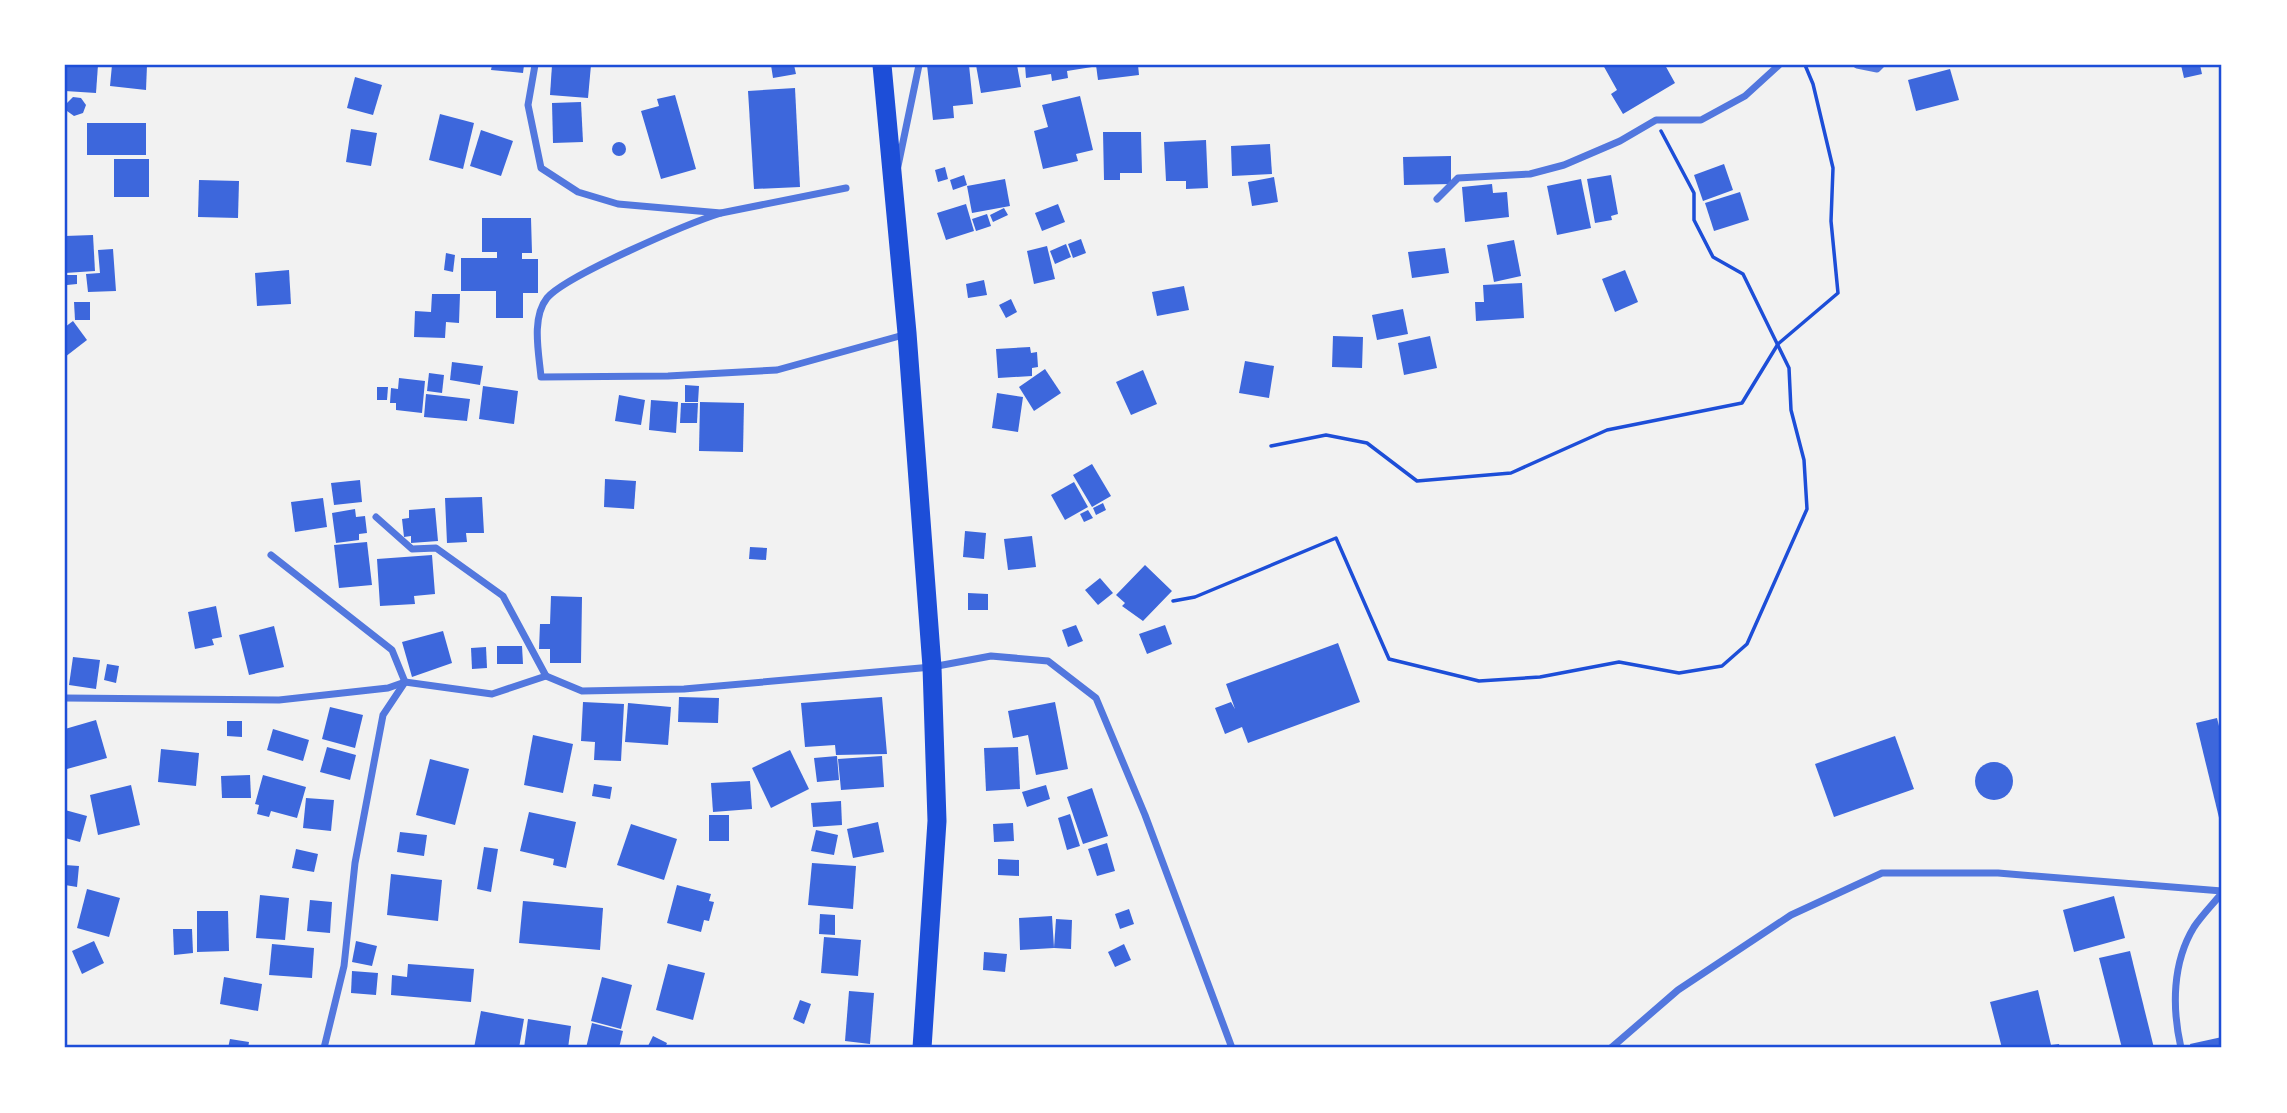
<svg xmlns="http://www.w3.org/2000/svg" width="2287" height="1113" viewBox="0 0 2287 1113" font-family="Commissioner,sans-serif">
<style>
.building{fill:#3d67dc}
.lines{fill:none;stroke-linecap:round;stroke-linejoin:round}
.path{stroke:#1d4ed8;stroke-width:3.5}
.minor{stroke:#5277de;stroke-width:7}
.trunk{stroke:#1d4ed8;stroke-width:19}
.neatline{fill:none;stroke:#1d4ed8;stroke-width:2.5}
</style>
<rect width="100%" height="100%" fill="#f2f2f2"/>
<!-- building -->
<g class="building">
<polygon points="67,65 98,65 96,93 65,91"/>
<polygon points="112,65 147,65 146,90 110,86"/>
<polygon points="492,65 524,65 523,73 491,70"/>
<polygon points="552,65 591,65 588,98 550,95"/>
<polygon points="771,65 794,65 796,74 773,78"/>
<polygon points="927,65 969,65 973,104 953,106 954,118 933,120"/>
<polygon points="976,65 1017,65 1021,87 981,93"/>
<polygon points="1025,65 1092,65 1092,67 1067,71 1068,78 1052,81 1051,74 1026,78"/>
<polygon points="1096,65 1138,65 1139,75 1098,80"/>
<polygon points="1603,65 1665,65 1675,83 1623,114 1611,94 1617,90"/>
<polygon points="2181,65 2200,65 2202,74 2184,78"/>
<polygon points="1950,69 1959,100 1916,111 1908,80"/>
<polygon points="355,77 382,85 373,115 347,108"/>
<polygon points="795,88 800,187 754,189 748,91"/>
<polygon points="675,95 696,169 661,179 641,111 659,106 657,99"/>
<polygon points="1080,96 1093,150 1076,154 1078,161 1043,169 1034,131 1048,127 1042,105"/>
<polygon points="73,97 81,98 86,105 83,113 74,116 67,111 67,103"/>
<polygon points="581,102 583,142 553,143 552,103"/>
<polygon points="440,114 474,123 463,169 429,160"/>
<rect x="87" y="123" width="59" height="32"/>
<polygon points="351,129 377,133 371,166 346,162"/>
<polygon points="481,130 513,141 501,176 470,166"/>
<polygon points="1103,132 1141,132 1142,173 1120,173 1120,180 1104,180"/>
<polygon points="1206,140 1208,188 1186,189 1186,181 1166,181 1164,142"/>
<circle cx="619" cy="149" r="7"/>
<polygon points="1270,144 1272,174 1232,176 1231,146"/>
<polygon points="1451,156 1451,184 1404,185 1403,157"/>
<rect x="114" y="159" width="35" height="38"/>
<polygon points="1724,164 1733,190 1703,201 1694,175"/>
<polygon points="945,167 948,179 938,182 935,170"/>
<polygon points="964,175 967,185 953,190 950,180"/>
<polygon points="1611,175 1618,214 1611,216 1612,220 1595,223 1587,179"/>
<polygon points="1274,177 1278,202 1252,206 1248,182"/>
<polygon points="1005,179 1010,206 972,213 967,186"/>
<polygon points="1581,179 1591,228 1557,235 1547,186"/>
<polygon points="199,180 239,181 238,218 198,217"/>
<polygon points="1492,184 1493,193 1507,192 1509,217 1465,222 1462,187"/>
<polygon points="1740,192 1749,220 1714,231 1705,203"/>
<polygon points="966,204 974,231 946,240 937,213"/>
<polygon points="1058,204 1065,222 1042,231 1035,213"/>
<polygon points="1004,208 1008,215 993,222 990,215"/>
<polygon points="987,214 991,226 976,231 972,219"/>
<polygon points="482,218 531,218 532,253 522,253 522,259 538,259 538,293 523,293 523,318 496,318 496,291 461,291 461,258 497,258 497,252 482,252"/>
<polygon points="93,235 95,271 65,273 65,236"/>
<polygon points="1081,239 1086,253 1073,258 1068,244"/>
<polygon points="1514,240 1521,276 1494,282 1487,245"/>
<polygon points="1066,244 1071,257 1055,264 1050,251"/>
<polygon points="1047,246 1055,279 1034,284 1027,251"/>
<polygon points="1445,248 1449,273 1412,278 1408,252"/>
<polygon points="113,249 116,291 88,292 86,274 100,273 98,250"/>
<polygon points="446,253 455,255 453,272 444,270"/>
<polygon points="289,270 291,304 257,306 255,273"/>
<polygon points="1625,270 1638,302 1615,312 1602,279"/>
<polygon points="66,275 77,275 77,284 67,285"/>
<polygon points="984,280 987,295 968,298 966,284"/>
<polygon points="1522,283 1524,318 1476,321 1475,302 1484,302 1483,285"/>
<polygon points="1184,286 1189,310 1157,316 1152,292"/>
<polygon points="432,294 460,294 459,323 446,322 445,338 414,337 415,311 431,312"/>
<polygon points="1011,299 1017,312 1006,318 999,305"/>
<polygon points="74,302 90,302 90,320 75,320"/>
<polygon points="1403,309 1408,334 1377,340 1372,315"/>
<polygon points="73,321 87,340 65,357 65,327"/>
<polygon points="1333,336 1363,337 1362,368 1332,367"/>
<polygon points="1430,336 1437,368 1404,375 1398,343"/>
<polygon points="1030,347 1031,353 1037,352 1038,367 1032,368 1032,376 998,378 996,349"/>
<polygon points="1245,361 1274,366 1269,398 1239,393"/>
<polygon points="452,362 483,366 480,385 450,380"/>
<polygon points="1045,369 1061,393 1034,411 1019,387"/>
<polygon points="1143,370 1157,404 1131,415 1116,382"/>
<polygon points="429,373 444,375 442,393 427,391"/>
<polygon points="399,378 425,381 422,413 396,410 396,403 390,403 391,388 398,389"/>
<polygon points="685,385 699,386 698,402 685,402"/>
<polygon points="483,386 518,391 514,424 479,419"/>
<polygon points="377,387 388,387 387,400 377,400"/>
<polygon points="997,393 1023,397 1018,432 992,428"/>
<polygon points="426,394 470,399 467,421 424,417"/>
<polygon points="619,395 645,400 641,425 615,421"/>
<polygon points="651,400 678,402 676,433 649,430"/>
<polygon points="700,402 744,403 743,452 699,451"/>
<polygon points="681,403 698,403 697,423 680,423"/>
<polygon points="1092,464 1111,496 1092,507 1073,475"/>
<polygon points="605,479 636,481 634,509 604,507"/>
<polygon points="360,480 362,502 334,505 331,483"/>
<polygon points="1074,482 1088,507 1065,520 1051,495"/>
<polygon points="482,497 484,533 466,533 467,542 447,543 445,498"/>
<polygon points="323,498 327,527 295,532 291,502"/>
<polygon points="1103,503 1106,510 1096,515 1093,508"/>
<polygon points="435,508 438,541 411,543 411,536 404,537 402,519 409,518 409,510"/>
<polygon points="355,509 356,517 365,516 367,533 359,534 359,540 336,543 332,513"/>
<polygon points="1088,510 1093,518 1084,522 1080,514"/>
<polygon points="965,531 986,533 984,559 963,557"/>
<polygon points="1032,536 1036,567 1008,570 1004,539"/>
<polygon points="367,542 372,585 339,588 334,545"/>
<polygon points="750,547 767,548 766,560 749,559"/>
<polygon points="432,555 435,594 414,596 415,604 380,606 377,559"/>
<polygon points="1145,565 1172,591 1143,621 1122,606 1125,603 1116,595"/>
<polygon points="1100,578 1113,593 1098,605 1085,590"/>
<polygon points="968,593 988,594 988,610 968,610"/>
<polygon points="551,596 582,597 581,663 550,663 550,649 539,649 540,624 550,624"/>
<polygon points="216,606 222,637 212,639 214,645 195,649 188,612"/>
<polygon points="1076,625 1083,641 1068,647 1062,630"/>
<polygon points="1165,625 1172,644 1147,654 1139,634"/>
<polygon points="274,626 284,667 249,675 239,635"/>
<polygon points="443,631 452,663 412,677 402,642"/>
<polygon points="1338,643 1360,702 1248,743 1242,727 1225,734 1215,708 1231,702 1235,709 1226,684"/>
<polygon points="497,646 522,646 523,664 497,664"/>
<polygon points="486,647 487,668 472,669 471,648"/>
<polygon points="73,657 100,660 96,689 69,685"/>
<polygon points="107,664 119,666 116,683 104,680"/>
<polygon points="679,697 719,698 718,723 678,722"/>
<polygon points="882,697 887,754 836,755 835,745 805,747 801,703"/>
<polygon points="583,702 624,704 621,761 594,760 595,742 581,741"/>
<polygon points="1055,702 1068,769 1036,775 1028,735 1013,738 1008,711"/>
<polygon points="628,703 671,707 668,745 625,742"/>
<polygon points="330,707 363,715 355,748 322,739"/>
<polygon points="2217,718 2222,738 2221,826 2196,723"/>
<polygon points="96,720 107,758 67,769 65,729"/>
<polygon points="227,721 242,721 242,737 227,736"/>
<polygon points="273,729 309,740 303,761 267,750"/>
<polygon points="533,735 573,744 563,793 524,785"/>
<polygon points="1895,736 1914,789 1834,817 1815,764"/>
<polygon points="327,747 356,755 350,780 320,772"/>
<polygon points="1018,747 1020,789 986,791 984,748"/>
<polygon points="161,749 199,753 196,786 158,782"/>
<polygon points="790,750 809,789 771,808 752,768"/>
<polygon points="837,756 839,780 817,782 814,758"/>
<polygon points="882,756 884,787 841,790 838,759"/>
<polygon points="430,759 469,769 455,825 416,815"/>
<circle cx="1994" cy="781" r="19"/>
<polygon points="250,775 251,798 222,798 221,776"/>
<polygon points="263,775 306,787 297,818 271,811 269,817 257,814 259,805 255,804"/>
<polygon points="750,781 752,809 713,812 711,783"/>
<polygon points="594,784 612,787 610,799 592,796"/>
<polygon points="131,785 140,825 98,835 90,795"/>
<polygon points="1046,785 1050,799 1027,807 1022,792"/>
<polygon points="1092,788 1108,836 1083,844 1067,797"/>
<polygon points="306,798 334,800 331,831 303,828"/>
<polygon points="841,801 842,825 813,827 811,803"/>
<polygon points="65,810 87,816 80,842 65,838"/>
<polygon points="529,812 576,822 566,868 553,865 554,859 520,851"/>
<polygon points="1070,814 1080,846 1067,850 1058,818"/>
<rect x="709" y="815" width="20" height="26"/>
<polygon points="878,822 884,852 853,858 847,829"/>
<polygon points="1013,823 1014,841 994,842 993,824"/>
<polygon points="631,824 677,839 664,880 617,865"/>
<polygon points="816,830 838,835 834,855 811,851"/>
<polygon points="400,832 427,835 424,856 397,852"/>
<polygon points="1107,843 1115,871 1097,876 1088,849"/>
<polygon points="484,847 498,849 491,892 477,889"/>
<polygon points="296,849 318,854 314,872 292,868"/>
<polygon points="998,859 1019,860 1019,876 998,875"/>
<polygon points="812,863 856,866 853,909 808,905"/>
<polygon points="65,865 79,866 77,887 65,885"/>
<polygon points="391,874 442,880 438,921 387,915"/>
<polygon points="677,885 711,894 709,901 714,902 709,921 704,920 701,932 667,923"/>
<polygon points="87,889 120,898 109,937 77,928"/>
<polygon points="260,895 289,898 285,940 256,938"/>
<polygon points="2114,896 2125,938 2074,952 2063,910"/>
<polygon points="310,900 332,902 330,933 307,931"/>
<polygon points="523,901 603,908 600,950 519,943"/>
<polygon points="1129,909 1134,924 1120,929 1115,914"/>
<polygon points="197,911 228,911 229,951 197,952"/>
<polygon points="820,914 835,915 835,935 819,934"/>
<polygon points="1052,916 1054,948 1020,950 1019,918"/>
<polygon points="1056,919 1072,920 1071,949 1054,948"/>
<polygon points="173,929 192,929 193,953 174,955"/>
<polygon points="824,937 861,940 858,976 821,973"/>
<polygon points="94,941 104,963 82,974 72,951"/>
<polygon points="356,941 377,946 372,966 352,962"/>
<polygon points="272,944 314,948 312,978 269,975"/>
<polygon points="1124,944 1131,960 1115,967 1108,952"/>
<polygon points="2130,951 2154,1048 2122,1048 2099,958"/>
<polygon points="984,952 1007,954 1005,972 983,970"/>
<polygon points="408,964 474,969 471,1002 391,995 392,975 407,977"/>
<polygon points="668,964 705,973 693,1020 656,1010"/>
<polygon points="352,971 378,973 376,995 351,993"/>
<polygon points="224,977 262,984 258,1011 220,1004"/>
<polygon points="602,977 632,985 621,1029 591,1021"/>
<polygon points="2038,990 2051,1045 2059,1044 2060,1048 2002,1048 1990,1002"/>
<polygon points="849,991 874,993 870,1044 845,1041"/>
<polygon points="800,1000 811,1004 804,1024 793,1019"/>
<polygon points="481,1011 524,1019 519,1048 474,1048"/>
<polygon points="528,1019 571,1026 568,1048 524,1048"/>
<polygon points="592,1023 623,1031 619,1048 586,1048"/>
<polygon points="653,1036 667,1043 665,1048 647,1048"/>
<polygon points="2222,1037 2222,1048 2191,1048 2190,1044"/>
<polygon points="230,1039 249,1042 248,1048 228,1048"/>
</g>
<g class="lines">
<!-- path -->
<g class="path">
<polyline points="1271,446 1326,435 1367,443 1417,481 1511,473 1607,430 1742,403 1778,344 1838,293 1831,221 1833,168 1813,84 1805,65"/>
<polyline points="1173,601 1195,597 1336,538 1389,659 1479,681 1540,677 1619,662 1679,673 1722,666 1747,644 1807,509 1804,460 1791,410 1789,368 1743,274 1713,257 1694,220 1694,193 1661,131"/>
</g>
<!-- minor -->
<g class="minor">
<polyline points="535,65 528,105 541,168 578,192 618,204 721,213 846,188"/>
<polyline points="1857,65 1877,69 1881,65"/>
<polyline points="898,166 919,65"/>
<polyline points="1437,199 1458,178 1530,174 1564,165 1620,141 1656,120 1701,120 1745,96 1779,65"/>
<path d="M721,213C689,223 565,276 547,298C531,318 539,354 541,377L668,376L777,370L907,334"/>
<polyline points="376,517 412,549 436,548 503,596 546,676"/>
<polyline points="271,555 392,650 405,682 383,715 355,863 344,966 324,1048"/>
<polyline points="65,698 279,700 388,688 405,682 492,694 546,676 582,691 684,689 932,667 991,656 1048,661 1096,698 1145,815 1232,1048"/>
<polyline points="1611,1048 1678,990 1791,915 1882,873 1998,873 2222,891"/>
<path d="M2181,1048C2172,1008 2172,963 2194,927C2202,915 2213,904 2222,893"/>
</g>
<!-- trunk -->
<polyline class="trunk" points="882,65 907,333 932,667 937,821 922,1048"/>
</g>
<!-- border -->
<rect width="2287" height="1113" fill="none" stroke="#ffffff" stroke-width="133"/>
<rect x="66" y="66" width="2154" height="980" class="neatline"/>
</svg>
